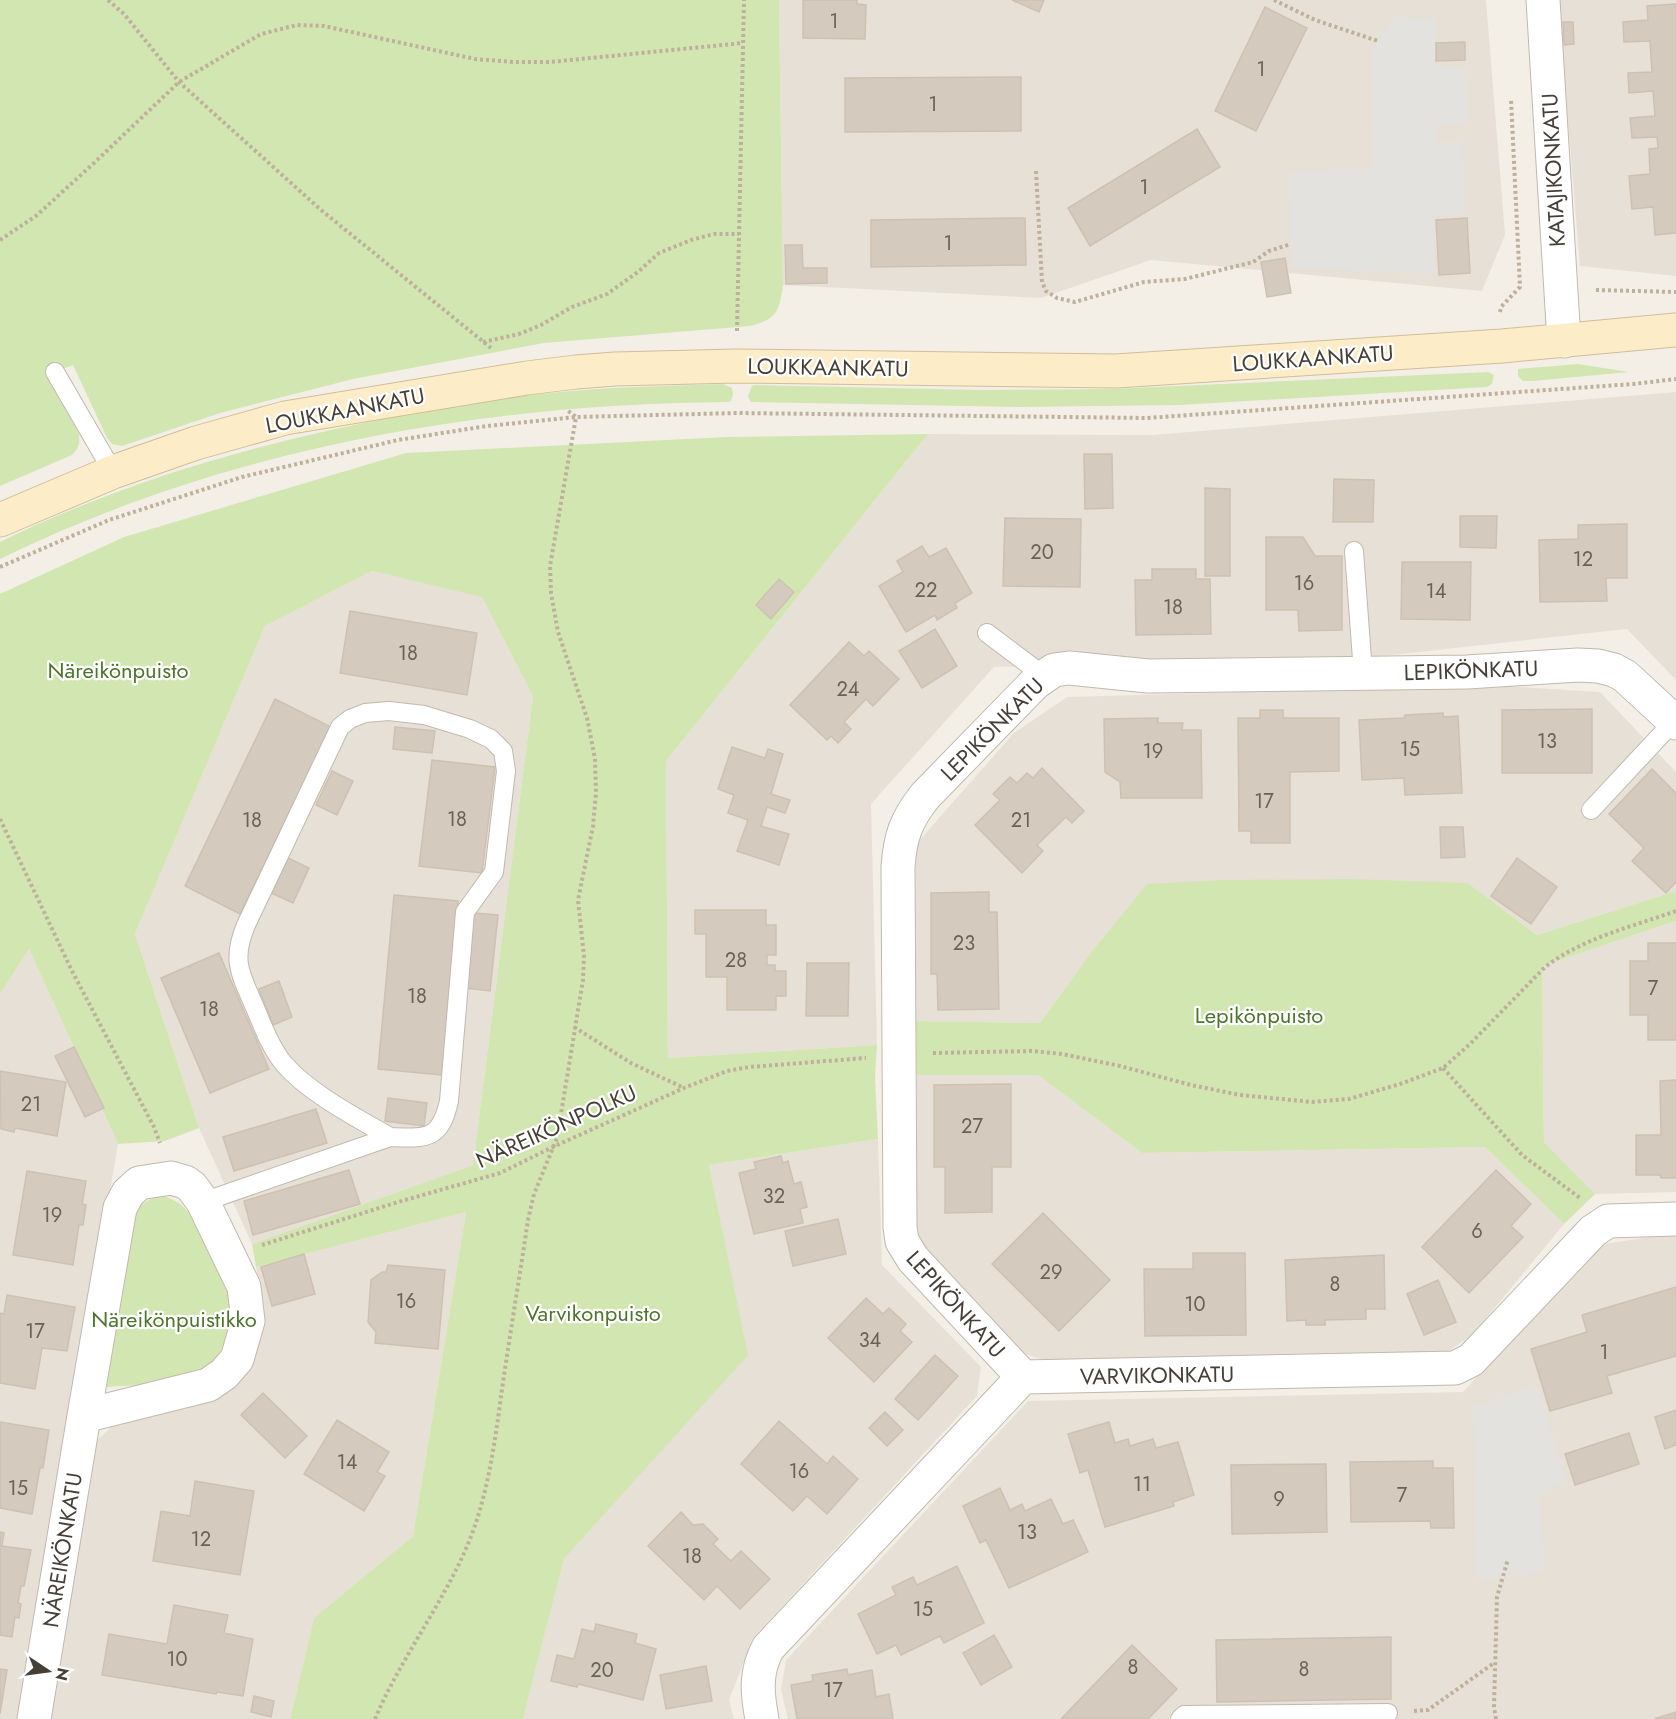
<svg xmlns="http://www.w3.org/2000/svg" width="1676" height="1719" viewBox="0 0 1676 1719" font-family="Jost,sans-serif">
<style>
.residential{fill:#e7e0d6}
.green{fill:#d2e6b2}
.parking{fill:#e4e2df}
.building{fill:#d4cabd;stroke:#cfc1b1;stroke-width:1.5}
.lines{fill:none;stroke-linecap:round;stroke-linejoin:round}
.lane-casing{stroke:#c1b9ad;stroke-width:20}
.street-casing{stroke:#c1b9ad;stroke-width:35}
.secondary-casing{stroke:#d1be99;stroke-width:35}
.path{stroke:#bfb09c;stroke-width:4;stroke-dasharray:3 3;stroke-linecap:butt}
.lane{stroke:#fff;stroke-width:18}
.street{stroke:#fff;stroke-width:33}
.secondary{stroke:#fcecc8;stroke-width:33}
.labels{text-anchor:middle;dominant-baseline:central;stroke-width:4.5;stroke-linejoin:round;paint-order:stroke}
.number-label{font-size:20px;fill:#6a6258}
.street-label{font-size:22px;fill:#463f37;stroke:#fff}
.park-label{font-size:22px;fill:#4d752c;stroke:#fff}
</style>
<rect width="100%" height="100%" fill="#f3efe7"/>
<!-- residential -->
<g class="residential">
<polygon points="779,0 1486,0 1505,235 1482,291 1151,260 1041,298 783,285"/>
<polygon points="1558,0 1676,0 1676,276 1580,266"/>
<polygon points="1676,392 1676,680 1627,629 1382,656 994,667 871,804 877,1045 668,1058 666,761 928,434 1152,435"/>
<polygon points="372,571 482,596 533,696 473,1165 252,1244 199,1128 135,934 265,626"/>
<polygon points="1490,685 1600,692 1676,772 1676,891 1537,935 1468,883 1090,954 1040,1023 914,1021 916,844 1014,733 1067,697"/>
<polygon points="1676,921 1676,1192 1595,1194 1544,1142 1542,966"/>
<polygon points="29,949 118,1144 21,1719 0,1719 0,994"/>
<polygon points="917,1075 1038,1075 1142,1153 1485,1147 1564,1224 1473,1334 1445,1354 1065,1367 1022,1353 914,1235"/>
<polygon points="878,1139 882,1265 981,1367 977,1396 753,1638 729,1700 734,1719 523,1719 564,1559 747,1355 709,1165"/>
<polygon points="466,1212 413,1536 314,1618 290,1719 50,1719 89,1468 97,1440 115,1424 226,1394 247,1367 259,1337 263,1306 256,1267"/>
<polygon points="1676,1233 1676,1719 788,1719 781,1689 786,1660 1028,1401 1463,1392 1598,1245"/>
</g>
<!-- green -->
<g class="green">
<path d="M0,0H779L783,285C779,311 778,319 750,326L544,343L353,379L220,413L122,446L112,444L107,438L73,365L48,375L79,434C80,443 79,448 72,455L0,486Z"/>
<polygon points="1578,364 1629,372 1533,381 1523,381 1518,376 1518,369"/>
<polygon points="1488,372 1494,375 1492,384 1487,387 1180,405 1018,407 752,402 750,401 748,396 752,386 755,385 982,390 1110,389"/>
<path d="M723,384L732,388L733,394L731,401L728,402C479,404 225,449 0,559V542C130,478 273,439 415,413C460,405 505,397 550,393C607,387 665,386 723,384Z"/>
<polygon points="928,434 666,761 668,1058 877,1045 875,1077 878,1139 709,1165 748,1355 564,1559 523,1719 290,1719 314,1618 413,1536 466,1212 256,1267 252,1244 473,1165 533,696 482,597 372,571 265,626 135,934 199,1128 165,1141 118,1144 29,949 0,994 0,594 124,537 406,453 726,437"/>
<polygon points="1350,879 1468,883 1537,935 1676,891 1676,921 1542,966 1544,1142 1595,1194 1564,1224 1485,1147 1142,1153 1038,1075 917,1075 914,1021 1040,1023 1090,954 1147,884 1225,880"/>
<path d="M162,1196C175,1199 182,1204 190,1214C202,1237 217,1260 226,1284C242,1325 223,1367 181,1380C161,1386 129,1385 107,1387L106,1384L131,1229C137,1208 139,1201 162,1196Z"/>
</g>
<!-- parking -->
<g class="parking">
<polygon points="1394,17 1436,19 1434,67 1465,66 1467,123 1436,125 1437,142 1462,142 1464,215 1432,216 1435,274 1291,267 1289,171 1374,169 1371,51"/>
<polygon points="1536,1383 1566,1481 1539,1493 1544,1572 1478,1580 1473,1406 1507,1397"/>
</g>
<!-- building -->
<g class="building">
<polygon points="803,0 857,0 857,4 866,5 865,39 803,38"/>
<polygon points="1012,0 1044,0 1039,12"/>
<polygon points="1676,4 1676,233 1655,235 1653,207 1632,209 1629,176 1650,174 1649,149 1658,148 1657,137 1632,138 1630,118 1655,116 1653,91 1629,93 1628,73 1652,72 1650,41 1624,42 1623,22 1648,20 1647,6"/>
<polygon points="1265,7 1307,28 1256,131 1215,111"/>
<polygon points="1563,22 1573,22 1574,44 1564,45"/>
<polygon points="1465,42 1465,60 1436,61 1436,43"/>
<polygon points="1021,77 1021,131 845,132 845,78"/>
<polygon points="1197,129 1220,167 1090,246 1068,208"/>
<polygon points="1025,218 1026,265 871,267 871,220"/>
<polygon points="1467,218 1470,273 1439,275 1436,220"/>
<polygon points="785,245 802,245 803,268 827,268 827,283 786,284"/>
<polygon points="1285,258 1291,293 1267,297 1261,262"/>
<polygon points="1084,454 1112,454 1113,508 1085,509"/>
<polygon points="1334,479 1374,480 1373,522 1333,522"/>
<polygon points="1205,488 1230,489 1230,576 1205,576"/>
<polygon points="1460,516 1497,516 1496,548 1460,547"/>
<polygon points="1005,518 1081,519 1080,587 1003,586"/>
<polygon points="1627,524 1627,578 1606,578 1607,601 1540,602 1539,540 1578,539 1578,525"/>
<polygon points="1266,537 1303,537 1315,556 1342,556 1342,630 1299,631 1298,610 1266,610"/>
<polygon points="922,546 929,557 946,548 972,593 955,603 957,608 937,620 935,615 906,632 879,586 903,572 897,561"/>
<polygon points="1402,562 1471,562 1470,620 1401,619"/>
<polygon points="1152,569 1196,569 1196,579 1210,579 1211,634 1136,635 1135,580 1152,580"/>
<polygon points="779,579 794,592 771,619 756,605"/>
<polygon points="350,611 477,633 467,695 340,673"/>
<polygon points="935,629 957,666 922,688 899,651"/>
<polygon points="849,642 864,656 869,651 899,679 873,706 866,699 844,722 851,729 838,743 831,736 827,740 790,705"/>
<polygon points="275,699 331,727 240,914 185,886"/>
<polygon points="1592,709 1592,773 1502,773 1502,710"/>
<polygon points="1260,710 1283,710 1283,718 1339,718 1339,771 1290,772 1290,843 1251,843 1251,831 1239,831 1238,718 1260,718"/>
<polygon points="1443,713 1443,717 1458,716 1462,793 1405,795 1404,778 1362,780 1359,720 1404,718 1405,715"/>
<polygon points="1158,718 1158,723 1183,723 1182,730 1201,730 1202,798 1121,798 1120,782 1105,772 1104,719"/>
<polygon points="395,727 435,731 432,753 393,749"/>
<polygon points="732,747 765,758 768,749 783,754 771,794 790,800 785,813 767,807 761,826 789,834 779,865 737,851 748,820 728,813 734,795 718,789"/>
<polygon points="432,760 495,767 482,873 419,866"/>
<polygon points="1042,768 1084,811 1072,823 1066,817 1037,845 1043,851 1022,873 975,825 1000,800 993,794 1010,777 1017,783 1027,773 1033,778"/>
<polygon points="1652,769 1676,793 1676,882 1666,893 1632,861 1644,848 1609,814"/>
<polygon points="332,771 353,781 337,815 316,805"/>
<polygon points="1440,827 1463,827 1465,857 1441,858"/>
<polygon points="288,858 309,868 293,903 271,893"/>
<polygon points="1517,858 1557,887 1531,924 1491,896"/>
<polygon points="989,892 989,912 997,912 999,1009 938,1010 937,974 931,974 931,893"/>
<polygon points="394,895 458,901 442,1075 378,1069"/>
<polygon points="695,910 766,910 766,925 776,925 776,955 767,955 767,965 775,965 775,971 786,971 786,996 776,996 776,1010 727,1010 727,977 706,977 706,934 695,934"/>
<polygon points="473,913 498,915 490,991 466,988"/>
<polygon points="1648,943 1676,943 1676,1040 1648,1040 1648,1015 1630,1015 1630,961 1648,961"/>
<polygon points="219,953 269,1069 210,1093 161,978"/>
<polygon points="807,963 849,963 848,1016 806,1016"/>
<polygon points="279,981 292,1017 273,1025 259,989"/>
<polygon points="74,1047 104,1108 85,1117 55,1056"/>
<polygon points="0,1071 66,1082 57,1136 15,1128 14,1132 1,1129"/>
<polygon points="1676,1080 1676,1178 1661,1178 1660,1175 1636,1175 1636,1135 1661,1135 1660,1081"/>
<polygon points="1011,1084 1011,1167 992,1167 992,1212 945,1213 945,1167 934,1167 934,1085"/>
<polygon points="388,1098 427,1103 424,1126 385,1121"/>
<polygon points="316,1109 327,1143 234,1171 223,1137"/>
<polygon points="781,1156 783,1163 788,1161 794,1184 801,1182 807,1207 800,1209 803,1223 754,1234 739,1173 756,1169 754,1162"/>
<polygon points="349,1170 360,1204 253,1235 244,1201"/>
<polygon points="1496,1170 1531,1204 1511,1226 1523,1237 1469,1293 1422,1247"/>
<polygon points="27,1171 86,1181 82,1204 86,1205 83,1225 79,1225 73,1265 13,1255"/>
<polygon points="1043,1213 1110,1280 1059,1331 992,1264"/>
<polygon points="838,1219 846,1254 793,1266 785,1231"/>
<polygon points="1193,1253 1245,1253 1246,1335 1145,1336 1144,1269 1193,1269"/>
<polygon points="304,1254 315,1294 272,1306 261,1267"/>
<polygon points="1384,1255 1385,1309 1366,1309 1366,1319 1325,1320 1325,1325 1306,1325 1306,1320 1287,1321 1285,1260"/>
<polygon points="388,1265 445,1270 438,1349 375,1343 376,1332 368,1322 371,1280 382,1272 386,1272"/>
<polygon points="1438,1280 1456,1322 1424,1335 1407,1294"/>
<polygon points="1676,1287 1676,1356 1607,1376 1612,1393 1550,1411 1531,1349 1587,1332 1582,1315"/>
<polygon points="7,1295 75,1307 67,1351 42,1348 35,1389 0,1383 0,1313 4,1314"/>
<polygon points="866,1298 883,1314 889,1308 906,1324 900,1331 912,1342 874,1382 828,1338"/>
<polygon points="935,1355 958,1376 918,1420 895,1399"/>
<polygon points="263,1393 307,1436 285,1458 241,1415"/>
<polygon points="1676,1410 1676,1445 1665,1449 1655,1417"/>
<polygon points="885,1412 903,1430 887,1446 869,1428"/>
<polygon points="337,1420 389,1452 377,1472 385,1476 364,1511 304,1474"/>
<polygon points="779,1421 827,1464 833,1456 858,1479 827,1514 807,1496 793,1511 741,1464"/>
<polygon points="0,1422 49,1430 43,1468 40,1468 32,1514 0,1508"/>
<polygon points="1109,1422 1115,1443 1128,1439 1130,1446 1153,1439 1156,1448 1178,1442 1194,1495 1173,1502 1174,1506 1105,1527 1088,1470 1080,1473 1068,1434"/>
<polygon points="1629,1433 1639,1464 1575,1485 1565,1454"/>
<polygon points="1433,1461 1433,1468 1453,1468 1454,1528 1431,1528 1430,1521 1351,1522 1350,1462"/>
<polygon points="1326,1464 1327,1532 1232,1534 1231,1465"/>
<polygon points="195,1481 254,1491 240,1575 153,1561 161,1511 190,1516"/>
<polygon points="1000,1488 1010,1510 1022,1504 1025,1511 1051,1499 1063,1524 1073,1520 1088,1552 1009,1588 986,1540 980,1543 963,1506"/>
<polygon points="681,1512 693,1525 703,1524 718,1539 713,1544 731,1561 741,1551 770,1579 740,1609 717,1586 704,1600 648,1546"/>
<polygon points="0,1532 4,1533 2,1546 31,1550 24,1586 21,1586 18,1603 21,1604 19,1618 15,1617 12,1637 0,1635"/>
<polygon points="957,1566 984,1623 944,1643 940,1636 901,1655 896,1645 877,1654 858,1614 896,1595 892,1587 913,1577 917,1585"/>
<polygon points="174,1605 228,1615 224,1633 253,1639 243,1696 217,1692 216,1694 102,1675 109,1634 167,1644"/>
<polygon points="596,1624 637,1634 635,1643 656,1649 643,1700 578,1684 577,1687 551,1681 557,1655 574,1659 582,1629 594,1632"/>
<polygon points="994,1635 1012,1667 981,1685 963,1653"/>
<polygon points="1391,1637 1391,1699 1217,1702 1216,1640"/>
<polygon points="1132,1645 1177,1689 1148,1719 1061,1719"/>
<polygon points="706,1666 712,1701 666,1709 660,1675"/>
<polygon points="0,1669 7,1670 0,1714"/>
<polygon points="847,1669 848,1675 872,1670 876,1697 889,1694 893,1719 797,1719 791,1685 813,1681 812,1675"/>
<polygon points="254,1696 274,1701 271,1717 251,1712"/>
<polygon points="1676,1712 1676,1719 1654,1719"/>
</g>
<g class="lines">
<!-- lane casing -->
<g class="lane-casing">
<g id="lane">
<polyline points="55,372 113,472"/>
<polyline points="1354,551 1363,673"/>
<polyline points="987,633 1044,676"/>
<polyline points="1591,810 1674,721"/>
<path d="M203,1202L390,1137C426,1138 440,1141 449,1101L465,912L494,872L506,771L503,751L491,739L470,729L424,715L389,711L365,713L350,719L340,727L246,925C232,958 239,972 253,1003C262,1024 270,1047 284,1064C309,1093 357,1118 390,1137"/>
<polyline points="1180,1719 1184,1715 1388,1713"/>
</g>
</g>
<!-- street casing -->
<g class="street-casing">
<g id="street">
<polyline points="1543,0 1564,341"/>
<path d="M1023,1377L913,1259L902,1241L900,1227L898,867C900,837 906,820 925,796L1035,683L1054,670L1069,668L1148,676L1467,672L1578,665L1598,666L1614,670L1625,676L1676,723"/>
<polyline points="34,1719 84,1416 120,1208 128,1193 139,1183 171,1178 185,1182 192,1187 203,1202 244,1287 248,1321 237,1359 224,1374 208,1385 84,1416"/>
<path d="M762,1719C757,1693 755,1672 768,1648L1023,1377L1455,1368L1471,1360L1593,1231L1608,1221L1676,1219"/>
</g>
</g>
<!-- secondary casing -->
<g class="secondary-casing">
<polyline id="secondary" points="0,520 113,472 196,443 285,418 527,378 576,372 615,369 736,366 1116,371 1502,346 1676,330"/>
</g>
<!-- path -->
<g class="path">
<polyline points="108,0 124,14 179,82 321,210 491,348"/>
<polyline points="1274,0 1315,20 1378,41"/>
<polyline points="1036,171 1042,282 1046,291 1057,298 1075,302 1144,282 1185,279 1253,262 1269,251 1291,244"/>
<polyline points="0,240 36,216 94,163 179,82 261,34 297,25 324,26 475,59 513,62 550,62 743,43"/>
<polyline points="1596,290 1676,292"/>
<polyline points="1500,312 1501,307 1520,287 1511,99"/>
<polyline points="737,331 744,0"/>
<polyline points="483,342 519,334 541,325 572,307 607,294 638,272 659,253 691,240 714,234 739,234"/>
<polyline points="0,567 109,520 242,477 398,440 487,426 576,417 737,413 1147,418 1633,384 1676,379"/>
<polyline points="0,819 72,971 154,1127 160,1143"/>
<polyline points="574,1027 631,1063 684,1088"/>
<path d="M933,1053L1033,1051L1062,1054L1120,1066L1191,1085L1240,1095L1312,1102L1349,1099L1400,1084L1443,1068L1471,1043L1545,967C1583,938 1631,927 1676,911"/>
<polyline points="1443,1068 1522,1155 1580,1198"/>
<polyline points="262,1245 398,1202 500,1173 555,1146 684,1088 727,1071 749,1067 866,1058"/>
<polyline points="1414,1711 1428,1710 1494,1663"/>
<path d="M375,1719C402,1655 447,1599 472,1534C490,1485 496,1433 503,1382C511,1328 520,1274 528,1220L534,1194L557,1138L583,980L584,956L578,900L593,826L596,793L595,759L587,718L558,632L551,593L550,566L576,417L567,410"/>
<polyline points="1496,1719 1494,1707 1497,1597 1508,1559"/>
</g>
<!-- lane -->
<use href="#lane" class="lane"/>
<!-- street -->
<use href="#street" class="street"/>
<!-- secondary -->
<use href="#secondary" class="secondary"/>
</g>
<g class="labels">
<!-- number labels -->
<g class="number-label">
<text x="834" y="21">1</text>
<text x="1261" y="69">1</text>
<text x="933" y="104">1</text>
<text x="1144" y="187">1</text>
<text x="948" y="243">1</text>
<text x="1042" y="552">20</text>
<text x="1583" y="559">12</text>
<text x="1304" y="583">16</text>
<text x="926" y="590">22</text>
<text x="1436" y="591">14</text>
<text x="1173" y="607">18</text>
<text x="408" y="653">18</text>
<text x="848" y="689">24</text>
<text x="1547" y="741">13</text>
<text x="1410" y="749">15</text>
<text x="1153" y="751">19</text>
<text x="1264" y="801">17</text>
<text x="457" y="819">18</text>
<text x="252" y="820">18</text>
<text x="1021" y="820">21</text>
<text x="964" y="943">23</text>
<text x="736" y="960">28</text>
<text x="1653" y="988">7</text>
<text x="417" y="996">18</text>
<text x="209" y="1009">18</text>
<text x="31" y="1104">21</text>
<text x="972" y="1126">27</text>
<text x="774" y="1196">32</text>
<text x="52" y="1215">19</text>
<text x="1477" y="1231">6</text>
<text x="1051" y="1272">29</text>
<text x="1335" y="1284">8</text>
<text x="406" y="1301">16</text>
<text x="1195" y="1304">10</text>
<text x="35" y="1331">17</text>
<text x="870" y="1340">34</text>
<text x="1604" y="1352">1</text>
<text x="347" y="1462">14</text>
<text x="799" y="1471">16</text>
<text x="1142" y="1484">11</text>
<text x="18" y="1488">15</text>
<text x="1402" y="1495">7</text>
<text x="1279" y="1499">9</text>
<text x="1027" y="1532">13</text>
<text x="201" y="1539">12</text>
<text x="692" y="1556">18</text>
<text x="923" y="1609">15</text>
<text x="177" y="1659">10</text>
<text x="1133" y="1667">8</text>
<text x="1304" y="1669">8</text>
<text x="602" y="1670">20</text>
<text x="833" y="1690">17</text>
</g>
<!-- street labels -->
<g class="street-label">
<text transform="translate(1553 170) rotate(-93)">KATAJIKONKATU</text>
<text transform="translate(1313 358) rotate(-4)">LOUKKAANKATU</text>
<text transform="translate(828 367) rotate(1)">LOUKKAANKATU</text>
<text transform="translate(345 410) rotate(-11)">LOUKKAANKATU</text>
<text transform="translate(1471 670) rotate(-2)">LEPIKÖNKATU</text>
<text transform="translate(992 729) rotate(-45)">LEPIKÖNKATU</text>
<text transform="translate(556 1126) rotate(-24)">NÄREIKÖNPOLKU</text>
<text transform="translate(956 1304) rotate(48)">LEPIKÖNKATU</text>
<text transform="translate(1157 1375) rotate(-1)">VARVIKONKATU</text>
<text transform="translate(62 1550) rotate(-81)">NÄREIKÖNKATU</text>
</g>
<!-- park labels -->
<g class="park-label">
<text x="118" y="670">Näreikönpuisto</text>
<text x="1259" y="1015">Lepikönpuisto</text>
<text x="593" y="1313">Varvikonpuisto</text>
<text x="174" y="1319">Näreikönpuistikko</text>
</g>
</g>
<!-- north arrow -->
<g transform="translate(48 1671) rotate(103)" stroke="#ffffff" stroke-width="4.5" paint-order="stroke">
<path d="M0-4.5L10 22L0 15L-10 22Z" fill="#463f37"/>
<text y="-9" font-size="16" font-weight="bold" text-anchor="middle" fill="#463f37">N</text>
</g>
</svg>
